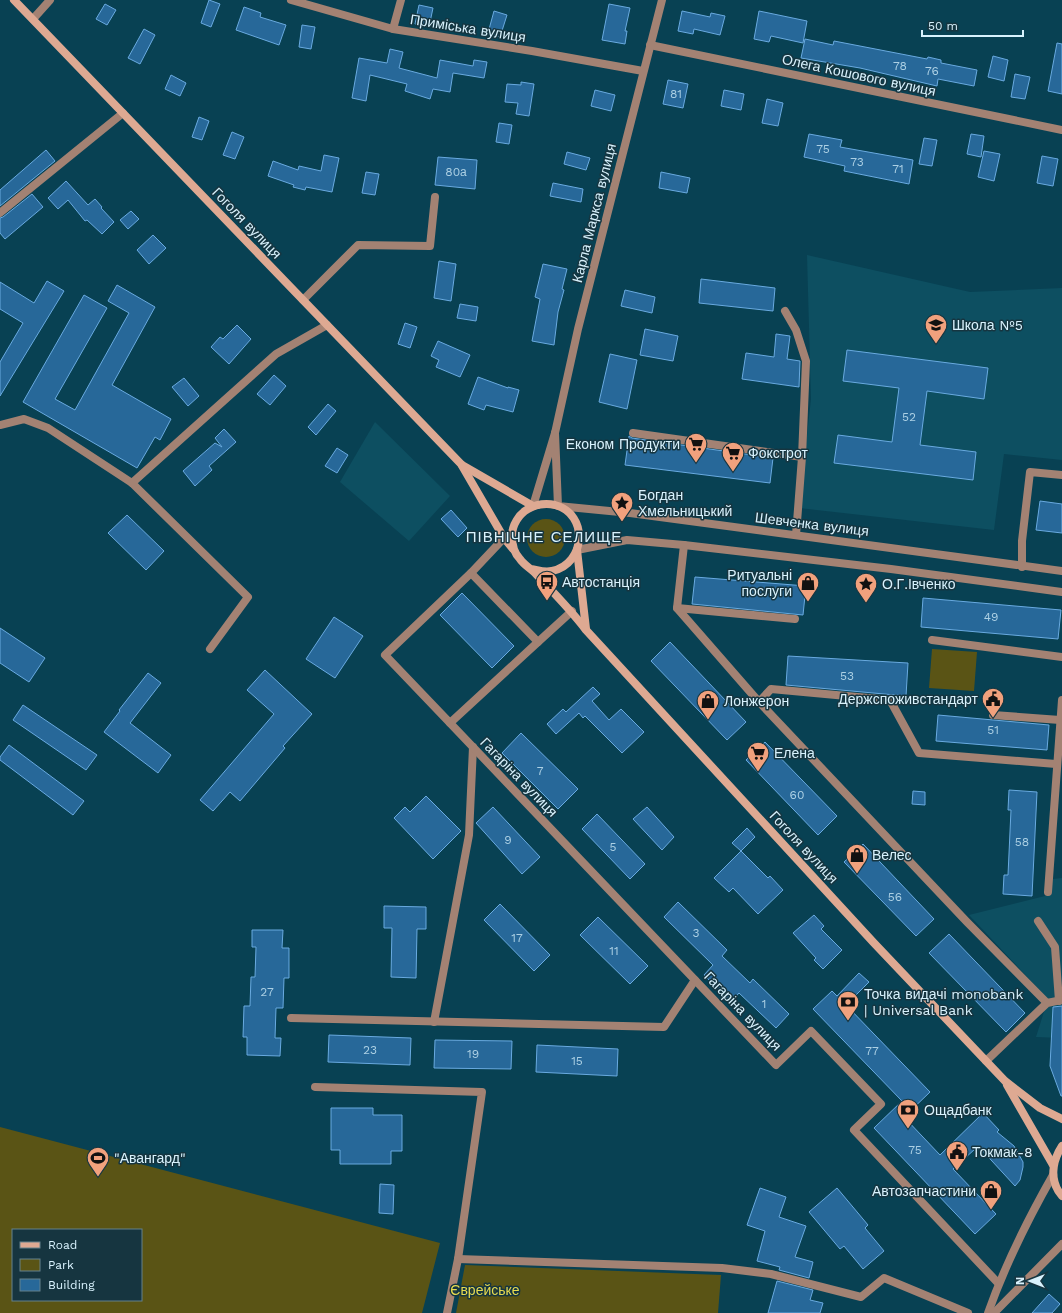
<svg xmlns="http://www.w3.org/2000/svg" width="1062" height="1313" viewBox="0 0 1062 1313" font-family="'Work Sans',sans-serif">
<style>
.built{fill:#0d4f61}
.green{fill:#5a5415;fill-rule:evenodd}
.building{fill:#276899;stroke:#69aae0}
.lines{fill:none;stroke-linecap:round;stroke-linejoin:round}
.service{stroke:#a38273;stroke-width:8}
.minor{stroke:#a38273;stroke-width:8}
.tertiary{stroke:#a38273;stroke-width:8}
.secondary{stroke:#dea992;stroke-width:8}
.labels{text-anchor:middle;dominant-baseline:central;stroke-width:3;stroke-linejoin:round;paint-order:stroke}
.number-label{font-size:12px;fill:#acd0e4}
.street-label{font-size:14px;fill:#d8f2fd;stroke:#163540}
.poi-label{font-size:14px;fill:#d8f2fd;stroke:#163540;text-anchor:start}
.park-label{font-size:14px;fill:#e7db4f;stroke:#163540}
.neighbourhood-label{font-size:15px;letter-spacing:1px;fill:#d8f2fd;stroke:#163540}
</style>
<rect width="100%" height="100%" fill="#084153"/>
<!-- built -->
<g class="built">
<polygon points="807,255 970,292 1062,288 1062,460 1004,454 994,530 799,508 811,399"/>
<polygon points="375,422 450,496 409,541 340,482"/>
<polygon points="1062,878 1062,1038 1036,1037 1048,999 969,915 1049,895 1053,879"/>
</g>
<!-- green -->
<g class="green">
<circle cx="546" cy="538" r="19"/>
<polygon points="932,649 977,652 974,691 929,688"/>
<path d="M0,1127L440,1243L422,1313H0ZM13,1230H141V1300H13Z"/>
<polygon points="465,1265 721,1275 718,1313 456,1313"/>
</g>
<!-- building -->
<g class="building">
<polygon points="209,0 220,4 211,27 201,23"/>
<polygon points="105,4 116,10 107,25 96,19"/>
<polygon points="609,4 630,8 625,31 627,31 625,44 602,40"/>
<polygon points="419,5 433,8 429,27 415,24"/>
<polygon points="244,7 261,13 260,17 286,25 279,45 236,30"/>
<polygon points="494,11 507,15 500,37 488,33"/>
<polygon points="682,11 710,17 711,13 725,16 720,35 694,29 693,34 678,31"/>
<polygon points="759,11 807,21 803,43 771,36 769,42 754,39"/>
<polygon points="302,25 315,27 311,49 299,47"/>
<polygon points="144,29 155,35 140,64 128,58"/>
<polygon points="805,39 833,45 834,41 927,59 928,57 941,60 941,63 977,70 974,86 938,79 937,86 860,68 801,58"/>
<polygon points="1057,43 1062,44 1062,94 1048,91"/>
<polygon points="390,49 403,52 399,68 437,78 440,60 473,66 474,60 487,62 484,78 453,73 450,92 433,89 430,99 405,91 407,84 370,75 366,101 352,98 359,58 387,63"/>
<polygon points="993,56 1008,60 1004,81 988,77"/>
<polygon points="1015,74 1030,77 1025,99 1011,97"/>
<polygon points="171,75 186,83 180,96 165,89"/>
<polygon points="668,80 688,84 683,108 663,104"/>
<polygon points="521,82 534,84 529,116 516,114 518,103 505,102 507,84 521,85"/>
<polygon points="595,90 615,95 611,111 591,106"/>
<polygon points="724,90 744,94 741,110 721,106"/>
<polygon points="767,99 783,103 778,126 762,123"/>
<polygon points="199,117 209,121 202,140 192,137"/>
<polygon points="499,123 512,125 509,144 496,142"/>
<polygon points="232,132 244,137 235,159 223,155"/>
<polygon points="809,134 842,140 840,147 913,160 909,184 844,171 845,166 804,157"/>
<polygon points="971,134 984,136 981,157 967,154"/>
<polygon points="924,138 937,140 932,166 919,164"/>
<polygon points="46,150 55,161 0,206 0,190"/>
<polygon points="984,151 1000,154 994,181 978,177"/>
<polygon points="567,152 590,158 586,170 564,164"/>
<polygon points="324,155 339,158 332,192 306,187 305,190 293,187 294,185 268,176 273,161 298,170 299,166 321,171"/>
<polygon points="1042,156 1058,159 1053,186 1037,183"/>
<polygon points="438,157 477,160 475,189 435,185"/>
<polygon points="366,172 379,174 375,195 362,193"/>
<polygon points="661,172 690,178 687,193 659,188"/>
<polygon points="66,181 88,205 95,199 102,207 101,208 114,222 102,234 87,220 85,221 68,200 58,209 48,198"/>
<polygon points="553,183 583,189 581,202 550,196"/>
<polygon points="32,194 43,207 5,239 0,233 0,218 3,217"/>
<polygon points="131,211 139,219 128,229 120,220"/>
<polygon points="153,235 166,248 149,264 137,250"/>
<polygon points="439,261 456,264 451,301 434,298"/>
<polygon points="543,264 567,269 562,289 564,290 558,312 554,345 532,341 540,299 535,297"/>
<polygon points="701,279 775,288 773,311 699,303"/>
<polygon points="47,281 64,291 0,396 0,362 23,323 0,309 0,282 34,303"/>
<polygon points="117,285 155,307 112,385 171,419 160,440 155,437 137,468 23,402 84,295 107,308 55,399 75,410 129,313 108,301"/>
<polygon points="625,290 655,297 652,313 621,306"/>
<polygon points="460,304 478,307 476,321 457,318"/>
<polygon points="405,323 417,327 410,348 398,344"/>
<polygon points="237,325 251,339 229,364 211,347 220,337 223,339"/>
<polygon points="645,329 678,336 673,361 640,355"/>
<polygon points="776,334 790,336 787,359 800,361 799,387 742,379 746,353 774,357"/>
<polygon points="438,341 470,355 460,377 436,367 439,360 431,356"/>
<polygon points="847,350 988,368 984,399 927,391 920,445 976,452 973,480 834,463 838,435 892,442 899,388 843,381"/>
<polygon points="610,354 637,360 627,409 599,402"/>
<polygon points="274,375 286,386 270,405 257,394"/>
<polygon points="478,377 508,388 508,387 519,390 513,412 486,405 484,410 468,404"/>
<polygon points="184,378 199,396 188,406 172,387"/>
<polygon points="328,404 336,411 316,435 308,427"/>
<polygon points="224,429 236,442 209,466 212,470 195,486 183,471 215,443 222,447 215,438"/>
<polygon points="629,436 632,438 773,458 770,483 625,465"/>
<polygon points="337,448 348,455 337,473 325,466"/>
<polygon points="1040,501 1062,504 1062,533 1036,530"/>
<polygon points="451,510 467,528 458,537 441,519"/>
<polygon points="127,515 164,551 146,570 108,533"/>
<polygon points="695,577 806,586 803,615 692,604"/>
<polygon points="462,593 514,646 492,668 440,615"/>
<polygon points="923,598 1061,610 1058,639 921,627"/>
<polygon points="334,617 363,636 335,678 306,659"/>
<polygon points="0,628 45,658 29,682 0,663"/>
<polygon points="670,642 746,722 727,740 651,661"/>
<polygon points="788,656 908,663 906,696 786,685"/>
<polygon points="265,670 312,714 283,746 285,748 240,801 230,792 213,811 200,800 274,714 247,690"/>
<polygon points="148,673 161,683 130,723 171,755 158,773 104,732 120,711 119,710"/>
<polygon points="593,687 600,694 592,701 609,720 621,709 644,732 622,753 585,716 583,718 579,713 556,734 547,724 563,709 566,712"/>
<polygon points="23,705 97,755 86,770 13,720"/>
<polygon points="938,715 1049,725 1047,750 936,741"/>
<polygon points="521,733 578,789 558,809 502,753"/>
<polygon points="765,742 837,816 818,835 746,760"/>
<polygon points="9,745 84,801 73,815 0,760 0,757"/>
<polygon points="1009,790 1037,792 1032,896 1003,894 1004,875 1008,875 1011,810 1008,810"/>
<polygon points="913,791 925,792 925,805 912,804"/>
<polygon points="426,796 461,831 433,859 394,818 405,807 410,812"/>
<polygon points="493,807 540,857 522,874 476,823"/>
<polygon points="647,807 674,837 662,850 633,819"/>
<polygon points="597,814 645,864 630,879 582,829"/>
<polygon points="747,828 755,837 741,851 732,843"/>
<polygon points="863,844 934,919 916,936 844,862"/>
<polygon points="741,851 768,878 770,876 783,890 758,914 733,888 729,892 714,878"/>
<polygon points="678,902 727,950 722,956 750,983 753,979 789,1014 776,1028 739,993 731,1002 704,975 713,965 664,917"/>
<polygon points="500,904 550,955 534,971 484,920"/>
<polygon points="384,906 426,907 426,929 417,929 416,978 391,977 392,928 384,928"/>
<polygon points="814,915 824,926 821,929 842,950 823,969 814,960 816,958 793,933"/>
<polygon points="598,917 648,966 630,984 580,935"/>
<polygon points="252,930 283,930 282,948 289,948 289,978 284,978 283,1008 276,1008 275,1038 281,1038 280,1056 247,1055 247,1037 243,1037 244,1006 250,1006 251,977 255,977 256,947 252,947"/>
<polygon points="949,934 1025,1013 1006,1032 929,953"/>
<polygon points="859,973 869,982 846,1005 930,1092 904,1117 940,1155 983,1113 999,1130 997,1132 1014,1146 1023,1162 1023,1167 1020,1180 1015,1186 980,1148 976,1151 975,1149 953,1169 996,1214 975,1234 874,1128 902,1101 813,1009 832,991 837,996"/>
<polygon points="1062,1006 1062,1096 1061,1096 1050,1066 1053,1007"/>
<polygon points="329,1035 411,1038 410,1065 328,1062"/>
<polygon points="435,1040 512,1041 511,1069 434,1068"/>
<polygon points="537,1045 618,1049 617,1076 536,1072"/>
<polygon points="331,1108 373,1108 373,1115 402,1115 402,1151 391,1151 391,1164 340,1164 340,1150 331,1150"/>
<polygon points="380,1184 394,1185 393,1214 379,1213"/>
<polygon points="760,1188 786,1197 779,1217 806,1226 795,1257 813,1262 809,1278 779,1270 780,1267 757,1261 765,1231 747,1225"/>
<polygon points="837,1188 868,1225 865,1228 884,1251 863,1269 844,1246 840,1249 809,1212"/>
<polygon points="777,1281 813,1290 810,1300 823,1303 820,1313 768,1313"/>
<polygon points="1049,1294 1060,1304 1052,1313 1032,1313"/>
</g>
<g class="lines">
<!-- service -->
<g class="service">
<polyline points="0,213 123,113"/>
<polyline points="303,300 358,245 430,246 435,197"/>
<polyline points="785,311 796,330 806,361 802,457 796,535"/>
<polyline points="0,425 24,419 48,428 132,483 248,597 210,649"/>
<polyline points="633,433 802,457"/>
<polyline points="132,483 276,354 327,325"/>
<polyline points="504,538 471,573 538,642 572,611"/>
<polyline points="684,545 677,608 759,702 967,922 1047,1003"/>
<polyline points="1022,567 1022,541 1030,472 1062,475"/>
<polyline points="471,573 385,655 450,723 538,642"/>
<polyline points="677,608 795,619"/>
<polyline points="932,640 1062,657"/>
<polyline points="759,702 771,689 890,700 919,753 1056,764"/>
<polyline points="993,715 1060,720"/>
<polyline points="1048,892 1062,700"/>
<polyline points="1038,921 1055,947 1059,1001"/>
<polyline points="291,1018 664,1027 695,980"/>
<polyline points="434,1022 469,835 473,747"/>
<polyline points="986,1061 1047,1003 1062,1000"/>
<polyline points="315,1087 482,1092 458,1259 447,1313"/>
<polyline points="458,1259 722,1268 771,1274 861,1297 884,1278 968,1313"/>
</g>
<!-- minor -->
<g class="minor">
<polyline points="291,0 393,29 532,51 643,71"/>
<polyline points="33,19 50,0"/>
<polyline points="393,29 401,0"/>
<polyline points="650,45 1062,130"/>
<polyline points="450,723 776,1065 811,1031 881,1104 854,1130 998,1283"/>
</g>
<!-- tertiary -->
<g class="tertiary">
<polyline points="555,433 558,506 630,513 1062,571"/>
<polyline points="533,506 555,433 578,329 662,0"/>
<polyline points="577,550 627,540 684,545 891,569 1062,592"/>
<path d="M988,1313C1005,1265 1028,1219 1053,1175"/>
<polyline points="994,1313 1062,1244"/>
</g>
<!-- secondary -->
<g class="secondary">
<polyline points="14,0 461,464 504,538 513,549"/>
<polyline points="462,465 533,506"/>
<polyline points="577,550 586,629"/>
<path d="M531,569C538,570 544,573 552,571C586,564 589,514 555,505C546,503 537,504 528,509C519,514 512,525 512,536C512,545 514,553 520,559C524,565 530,568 535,573C553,592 571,610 586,630L874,943L1005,1081L1040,1108L1062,1119"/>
<polyline points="1007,1085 1053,1165"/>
<path d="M1062,1146C1052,1161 1049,1181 1062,1196"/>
</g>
</g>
<!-- icons -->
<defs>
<g id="school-pin" transform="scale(1.15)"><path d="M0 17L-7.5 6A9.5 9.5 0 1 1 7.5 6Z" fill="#f1a17d" stroke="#163540"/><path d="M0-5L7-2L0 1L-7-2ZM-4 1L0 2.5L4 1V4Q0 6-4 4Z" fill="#111"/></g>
<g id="supermarket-pin" transform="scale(1.15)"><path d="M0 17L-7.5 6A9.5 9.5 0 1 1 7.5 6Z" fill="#f1a17d" stroke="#163540"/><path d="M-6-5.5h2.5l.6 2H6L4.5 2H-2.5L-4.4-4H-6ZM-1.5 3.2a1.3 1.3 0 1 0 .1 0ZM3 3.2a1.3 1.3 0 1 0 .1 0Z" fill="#111"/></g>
<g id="sight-pin" transform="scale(1.15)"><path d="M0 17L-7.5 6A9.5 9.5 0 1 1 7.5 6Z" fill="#f1a17d" stroke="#163540"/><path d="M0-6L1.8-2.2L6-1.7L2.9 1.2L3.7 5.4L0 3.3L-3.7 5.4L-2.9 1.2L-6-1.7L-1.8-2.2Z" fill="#111"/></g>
<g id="bus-pin" transform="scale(1.15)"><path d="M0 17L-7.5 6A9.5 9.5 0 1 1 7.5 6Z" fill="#f1a17d" stroke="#163540"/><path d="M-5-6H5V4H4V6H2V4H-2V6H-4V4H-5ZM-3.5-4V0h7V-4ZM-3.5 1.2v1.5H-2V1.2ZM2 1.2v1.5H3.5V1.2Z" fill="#111"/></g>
<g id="shop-pin" transform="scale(1.15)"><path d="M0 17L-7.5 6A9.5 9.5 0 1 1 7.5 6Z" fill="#f1a17d" stroke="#163540"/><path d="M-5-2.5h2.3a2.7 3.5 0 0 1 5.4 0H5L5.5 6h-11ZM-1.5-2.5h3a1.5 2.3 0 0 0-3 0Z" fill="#111"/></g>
<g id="civic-pin" transform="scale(1.15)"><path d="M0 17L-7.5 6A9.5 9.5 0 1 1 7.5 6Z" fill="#f1a17d" stroke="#163540"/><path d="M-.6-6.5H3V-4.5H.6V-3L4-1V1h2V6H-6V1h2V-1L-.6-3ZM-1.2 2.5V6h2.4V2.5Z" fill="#111"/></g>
<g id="bank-pin" transform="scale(1.15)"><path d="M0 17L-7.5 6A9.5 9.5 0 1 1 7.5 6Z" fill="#f1a17d" stroke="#163540"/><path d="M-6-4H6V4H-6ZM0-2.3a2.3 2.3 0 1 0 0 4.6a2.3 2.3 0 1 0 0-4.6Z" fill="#111"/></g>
<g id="stadium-pin" transform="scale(1.15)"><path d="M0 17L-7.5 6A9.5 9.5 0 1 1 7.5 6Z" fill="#f1a17d" stroke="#163540"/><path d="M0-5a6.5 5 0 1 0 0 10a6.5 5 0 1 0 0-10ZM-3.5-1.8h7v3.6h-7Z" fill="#111"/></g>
</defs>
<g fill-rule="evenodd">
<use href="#school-pin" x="936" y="325"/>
<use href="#supermarket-pin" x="696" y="444"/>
<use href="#supermarket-pin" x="733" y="453"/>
<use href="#sight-pin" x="622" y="503"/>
<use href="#bus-pin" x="547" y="582"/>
<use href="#shop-pin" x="808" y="583"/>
<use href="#sight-pin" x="866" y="584"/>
<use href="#civic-pin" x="993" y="699"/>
<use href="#shop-pin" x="708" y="701"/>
<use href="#supermarket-pin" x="758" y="753"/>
<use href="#shop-pin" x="857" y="855"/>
<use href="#bank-pin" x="848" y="1002"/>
<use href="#bank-pin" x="908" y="1110"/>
<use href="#civic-pin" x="957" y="1152"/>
<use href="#stadium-pin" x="98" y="1158"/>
<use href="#shop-pin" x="991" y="1191"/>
</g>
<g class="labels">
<!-- number labels -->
<g class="number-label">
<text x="900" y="66">78</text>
<text x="932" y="71">76</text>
<text x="676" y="94">81</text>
<text x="823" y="149">75</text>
<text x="857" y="162">73</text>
<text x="898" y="169">71</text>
<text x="456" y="172">80а</text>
<text x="909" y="417">52</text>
<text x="991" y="617">49</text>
<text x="847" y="676">53</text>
<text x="993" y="730">51</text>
<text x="540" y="771">7</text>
<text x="797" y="795">60</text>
<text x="508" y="840">9</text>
<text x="1022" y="842">58</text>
<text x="613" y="847">5</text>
<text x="895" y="897">56</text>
<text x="696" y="933">3</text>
<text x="517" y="938">17</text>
<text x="614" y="951">11</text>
<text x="267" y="992">27</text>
<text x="764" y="1004">1</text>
<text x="370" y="1050">23</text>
<text x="872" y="1051">77</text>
<text x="473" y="1054">19</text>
<text x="577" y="1061">15</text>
<text x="915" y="1150">75</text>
</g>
<!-- street labels -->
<g class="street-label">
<text transform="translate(468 28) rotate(9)">Приміська вулиця</text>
<text transform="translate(859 75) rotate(12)">Олега Кошового вулиця</text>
<text transform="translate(594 213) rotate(-76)">Карла Маркса вулиця</text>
<text transform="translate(247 223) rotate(46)">Гоголя вулиця</text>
<text transform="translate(812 524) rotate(7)">Шевченка вулиця</text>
<text transform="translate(519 777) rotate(46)">Гагаріна вулиця</text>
<text transform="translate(804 847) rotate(47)">Гоголя вулиця</text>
<text transform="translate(743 1011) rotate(46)">Гагаріна вулиця</text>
</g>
<!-- poi labels -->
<g class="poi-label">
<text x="952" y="325">Школа №5</text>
<text x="680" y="444" text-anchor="end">Економ Продукти</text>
<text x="748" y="453">Фокстрот</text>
<text x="638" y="495">Богдан<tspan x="638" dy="16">Хмельницький</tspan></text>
<text x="792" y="575" text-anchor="end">Ритуальні<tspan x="792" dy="16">послуги</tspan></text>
<text x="562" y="582">Автостанція</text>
<text x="882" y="584">О.Г.Івченко</text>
<text x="978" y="699" text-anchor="end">Держспоживстандарт</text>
<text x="724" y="701">Лонжерон</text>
<text x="774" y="753">Елена</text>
<text x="872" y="855">Велес</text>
<text x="864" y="994">Точка видачі monobank<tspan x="864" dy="16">| Universal Bank</tspan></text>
<text x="924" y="1110">Ощадбанк</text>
<text x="972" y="1152">Токмак-8</text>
<text x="114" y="1158">"Авангард"</text>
<text x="976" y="1191" text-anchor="end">Автозапчастини</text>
</g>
<!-- park labels -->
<g class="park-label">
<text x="485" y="1290">Єврейське</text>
</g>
<!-- neighbourhood labels -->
<g class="neighbourhood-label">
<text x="544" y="537">ПІВНІЧНЕ СЕЛИЩЕ</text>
</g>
</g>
<!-- legend -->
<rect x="12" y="1229" width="130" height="72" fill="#163540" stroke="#64818c"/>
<rect x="20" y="1242" width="20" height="6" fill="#dea992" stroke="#64818c"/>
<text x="48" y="1249" font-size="12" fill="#d8f2fd">Road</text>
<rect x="20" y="1259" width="20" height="12" fill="#5a5415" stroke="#64818c"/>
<text x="48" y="1269" font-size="12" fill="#d8f2fd">Park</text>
<rect x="20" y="1279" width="20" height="12" fill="#276899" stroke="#64818c"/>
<text x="48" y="1289" font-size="12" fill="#d8f2fd">Building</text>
<!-- north arrow -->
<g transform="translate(1030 1281) rotate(270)" stroke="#163540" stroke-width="3" paint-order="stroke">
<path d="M0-3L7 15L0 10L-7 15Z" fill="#d8f2fd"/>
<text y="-6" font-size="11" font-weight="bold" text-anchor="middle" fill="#d8f2fd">N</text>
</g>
<!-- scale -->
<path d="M922 30v6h101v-6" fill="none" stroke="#d8f2fd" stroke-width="2"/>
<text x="928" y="30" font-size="12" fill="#d8f2fd" stroke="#163540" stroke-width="3" paint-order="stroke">50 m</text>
</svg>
